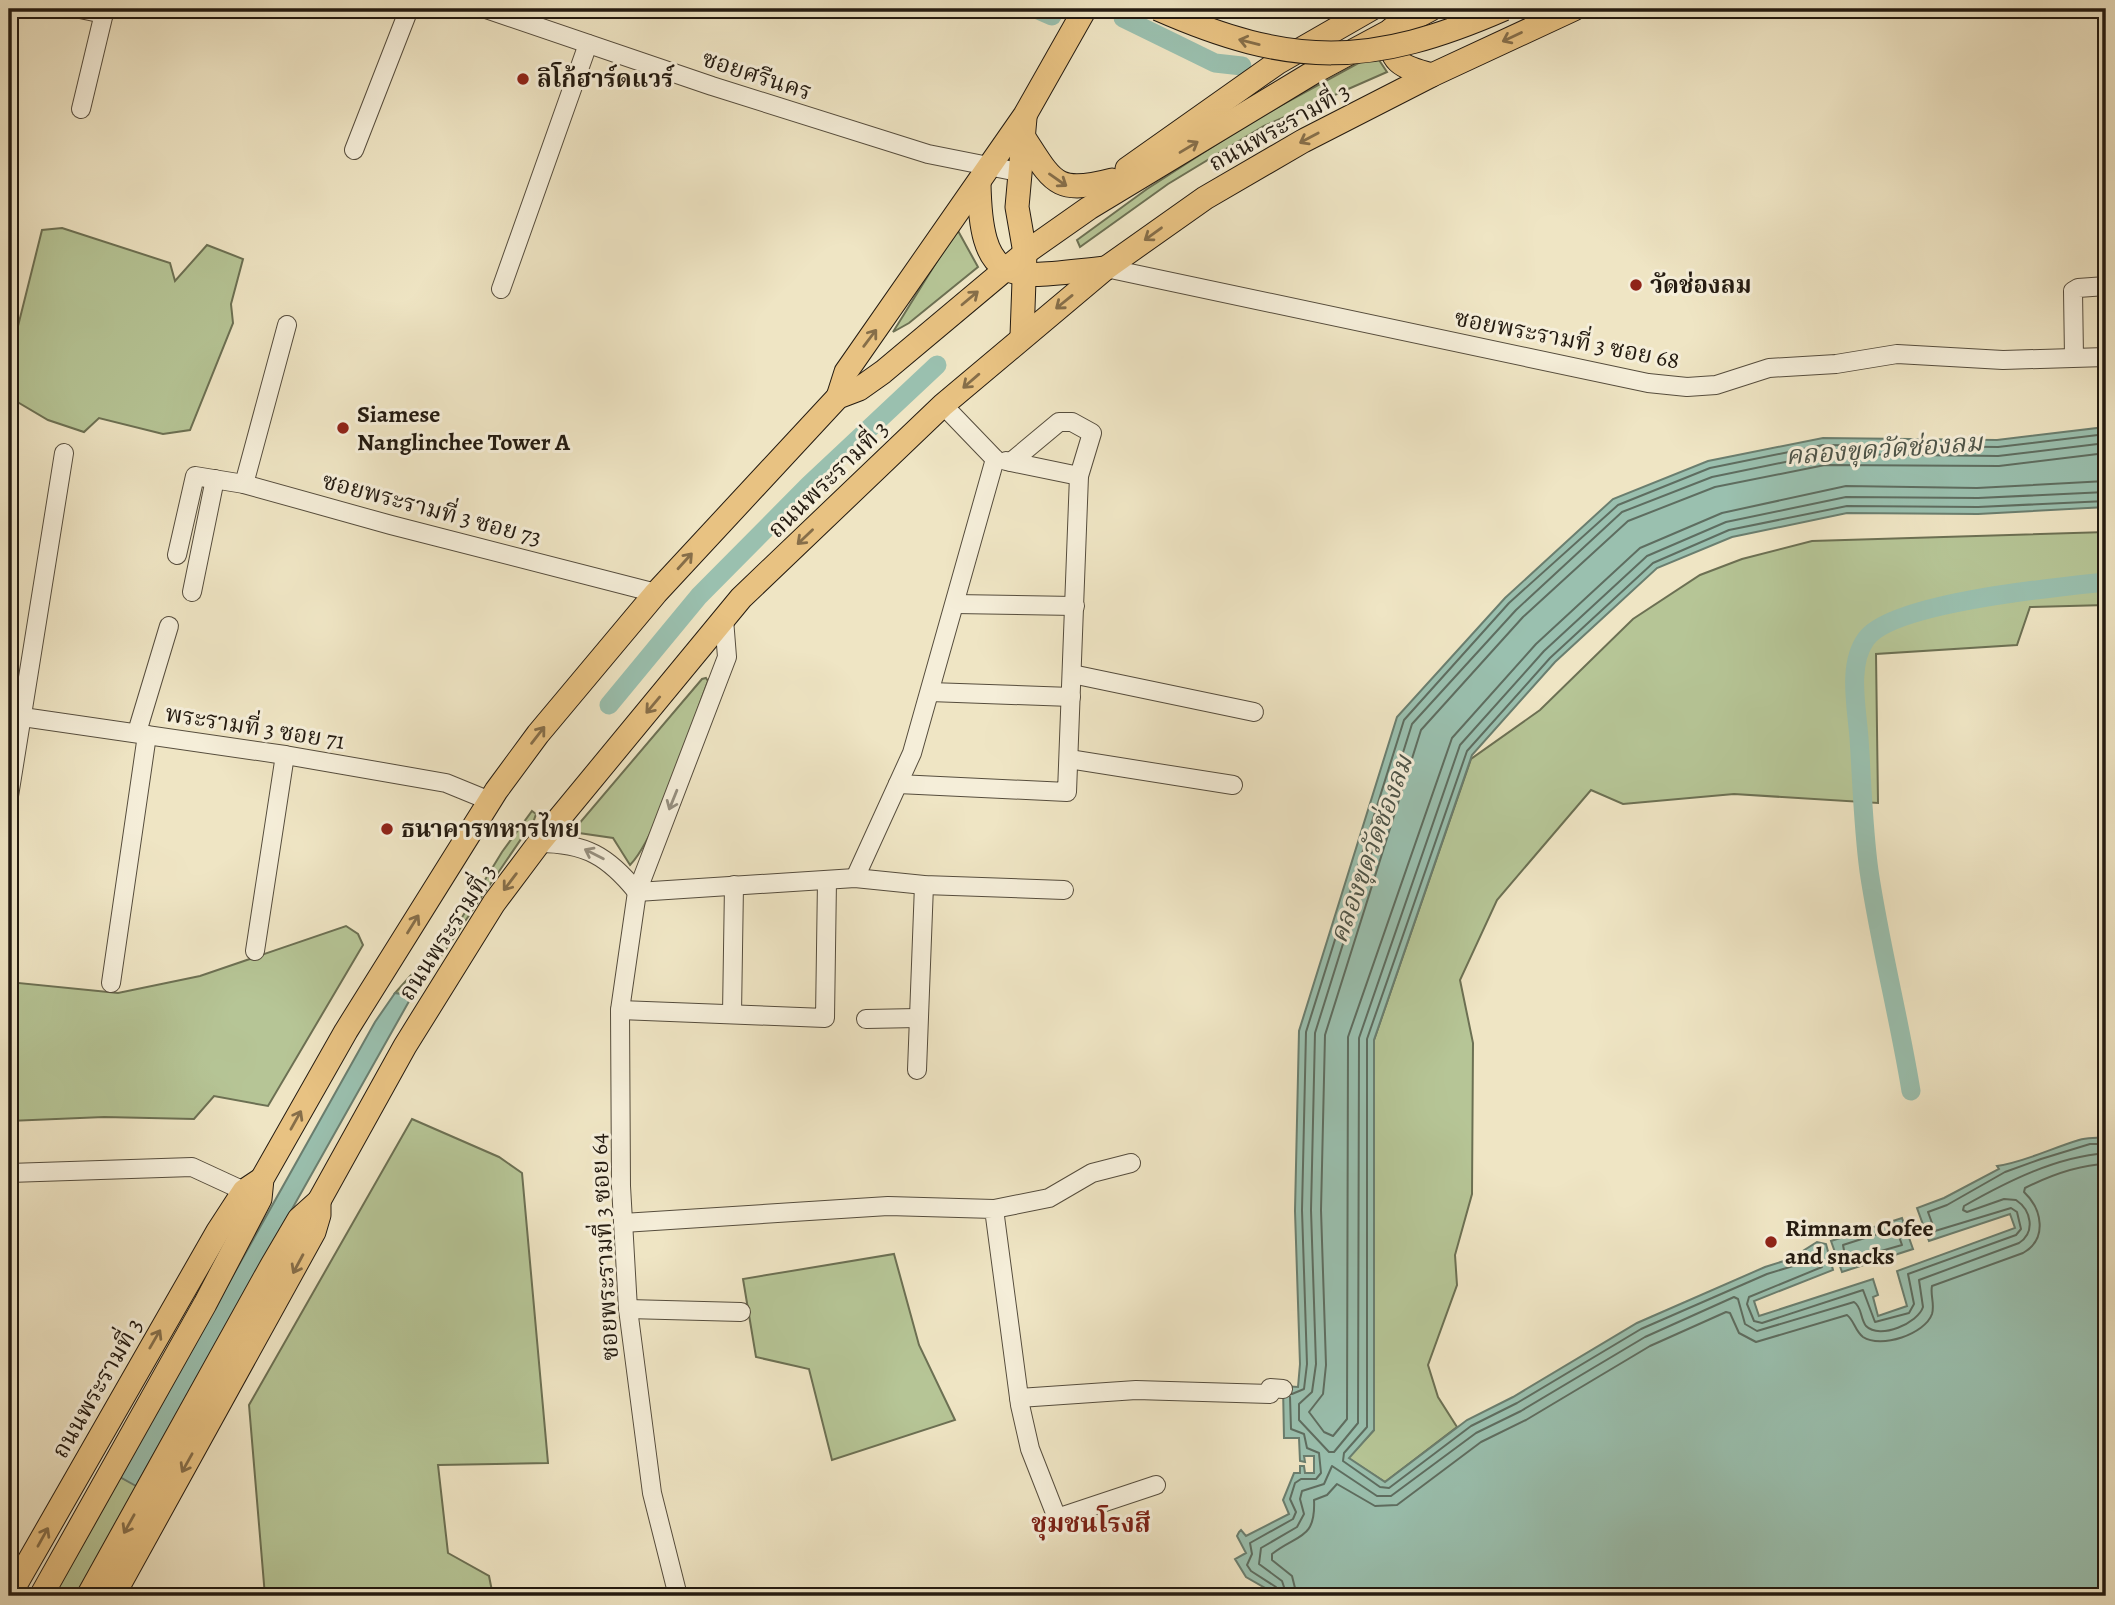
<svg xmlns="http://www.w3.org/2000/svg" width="2115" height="1605" viewBox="0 0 2115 1605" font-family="Alegreya,'Noto Serif Thai',serif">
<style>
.green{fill:#b6c596;stroke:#6c7053;stroke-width:2}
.water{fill:#9ac0af;stroke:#6a7e6f;stroke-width:2}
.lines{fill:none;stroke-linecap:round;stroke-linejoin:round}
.shore{stroke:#5e6d60;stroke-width:2}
.canal{stroke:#9ac0af;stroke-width:19}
.minor-casing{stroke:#564d3d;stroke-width:20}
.major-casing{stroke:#231a10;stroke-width:25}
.minor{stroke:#f5eed9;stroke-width:18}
.major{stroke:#e8c282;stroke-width:23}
.major-bridge-casing{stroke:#231a10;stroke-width:25;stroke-linecap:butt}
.major-bridge{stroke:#e8c282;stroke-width:23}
.oneway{stroke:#866e49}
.oneway2{stroke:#968f7f}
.poi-dot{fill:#8f2418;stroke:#f5eed9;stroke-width:2.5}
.labels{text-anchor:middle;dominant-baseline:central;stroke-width:6;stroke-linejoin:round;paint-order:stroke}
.street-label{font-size:24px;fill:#231a10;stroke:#f5eed9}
.poi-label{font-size:24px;font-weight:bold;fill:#231a10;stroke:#f5eed9;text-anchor:start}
.water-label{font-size:26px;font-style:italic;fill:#4d5448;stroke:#f5eed9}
.neighbourhood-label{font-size:26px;font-weight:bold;fill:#7a1f14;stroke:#f5eed9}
</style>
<rect width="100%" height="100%" fill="#efe5c4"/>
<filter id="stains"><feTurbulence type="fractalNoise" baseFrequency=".00286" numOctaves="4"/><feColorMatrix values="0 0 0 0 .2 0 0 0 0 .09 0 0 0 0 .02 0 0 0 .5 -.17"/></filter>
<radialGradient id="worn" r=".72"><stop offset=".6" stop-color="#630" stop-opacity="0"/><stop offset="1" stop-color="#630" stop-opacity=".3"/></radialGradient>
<!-- green -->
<g class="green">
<polygon points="1375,54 1387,72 1264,126 1168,184 1080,247 1077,240 1147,189 1254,120"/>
<polygon points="62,228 170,263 175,281 207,245 243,259 231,304 233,323 190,430 163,434 99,418 84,432 48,420 9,397 9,362 42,230"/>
<polygon points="957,229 978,267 909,323 893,332"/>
<polygon points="2106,532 2106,605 2030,607 2017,645 1876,654 1878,803 1734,794 1623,804 1591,790 1497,900 1460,980 1473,1043 1472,1194 1455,1255 1457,1285 1428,1365 1438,1397 1457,1427 1385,1482 1348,1458 1374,1430 1374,1040 1471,759 1540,710 1633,619 1700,575 1742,559 1812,541"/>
<path d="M706,678L708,681C691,725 659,835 630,865L613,838L572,832L702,679Z"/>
<polygon points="532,811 536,814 534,820 427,977 412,996 395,993 461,919 502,852"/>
<polygon points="346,926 358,934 363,945 268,1106 214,1096 194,1119 104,1117 9,1121 9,982 118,993 200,976"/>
<polygon points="412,1119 499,1157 522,1173 548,1463 438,1465 448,1553 489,1576 493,1596 265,1596 249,1405"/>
<polygon points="894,1254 919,1345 955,1420 832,1460 809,1369 756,1357 743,1279"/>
<polygon points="115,1474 150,1492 92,1596 42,1596"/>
</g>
<!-- water -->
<g class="water">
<path d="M2106,427V507L1978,514L1847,513L1732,537L1657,568L1555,662L1472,755L1374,1040V1430L1349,1458L1385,1482L1467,1420L1513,1397L1637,1323L1765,1267L1790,1259L1817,1242L1826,1244L1833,1270L1754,1301L1759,1316L1873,1279L1878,1295L1873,1297L1878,1316L1907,1306L1897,1271L2015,1228L2010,1214L1929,1241L1917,1208L1944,1198L1999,1169L1997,1166C2025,1162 2052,1148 2079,1140C2089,1137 2097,1139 2106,1136V1596H1269L1272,1592L1246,1577L1235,1559L1246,1553L1237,1536L1239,1532L1241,1530L1246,1536L1289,1514L1283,1500L1294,1473H1300V1466H1304L1305,1473H1314V1456H1304L1305,1462L1300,1461L1299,1438H1284L1283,1386L1298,1387L1300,1364L1295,1211L1299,1031L1397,717L1505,598L1613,499L1708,461L1823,438L1997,440Z"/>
<polygon points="395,993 412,996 136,1486 120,1477 375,1022"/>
<polygon points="1902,1218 1913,1249 1842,1272 1831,1241"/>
</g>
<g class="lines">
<!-- shore -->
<g class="shore">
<polyline points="2106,443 1998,456 1824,454 1712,477 1622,512 1516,610 1412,724 1315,1033 1311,1210 1316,1364 1312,1392 1299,1404 1299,1420 1329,1452 1334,1452 1358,1423 1359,1038 1460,745 1544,651 1647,556 1726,522 1846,497 1978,498 2106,492"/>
<polyline points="2106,453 1999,466 1825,465 1715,487 1628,521 1523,617 1421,730 1325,1035 1321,1210 1326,1365 1323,1394 1309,1412 1324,1432 1333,1436 1347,1419 1348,1037 1452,738 1536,644 1640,548 1722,513 1846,486 1977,488 2106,481"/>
<polyline points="2106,501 1978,507 1847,506 1729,530 1653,563 1550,658 1467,751 1367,1039 1367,1427 1344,1453 1343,1461 1380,1487 1389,1488 1471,1426 1517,1403 1641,1329 1767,1274 1793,1266 1816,1251 1821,1253 1822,1267 1749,1297 1747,1304 1754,1321 1762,1323 1863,1290 1875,1322 1909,1313 1914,1304 1908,1274 2016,1235 2021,1229 2017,1212 2011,1208 1935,1231 1928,1212 1947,1205 2005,1172 2041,1159 2090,1144 2106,1144"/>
<polygon points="1896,1228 1902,1245 1846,1261 1843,1245"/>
<polyline points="1292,1394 1304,1389 1307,1364 1302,1210 1306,1032 1404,720 1509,603 1618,505 1710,468 1823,445 1998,447 2106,434"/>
<polyline points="1278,1596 1276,1587 1251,1571 1247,1565 1252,1554 1250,1543 1293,1519 1296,1512 1290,1499 1295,1483 1301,1479 1316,1479 1321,1473 1319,1453 1307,1448 1304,1434 1291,1429 1290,1397"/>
<path d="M1287,1596L1282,1581L1259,1564L1261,1548L1297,1527L1304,1514L1300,1499L1302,1491L1324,1484L1332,1466L1377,1496H1391L1476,1433L1521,1411L1645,1337L1734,1297L1738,1299L1745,1324L1757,1331L1854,1302C1862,1307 1860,1318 1866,1326C1880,1340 1918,1323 1923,1307L1919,1280L2019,1243C2036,1232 2031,1210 2016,1200L2004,1199L1967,1212L1963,1210L1964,1206C2008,1181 2056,1157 2106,1153"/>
<path d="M1297,1596L1292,1576L1272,1560V1554C1297,1534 1316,1540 1314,1500L1327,1495L1337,1484L1375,1506L1397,1505L1481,1442L1526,1420L1650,1346L1726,1312L1730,1313L1739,1333L1756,1342L1847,1315C1854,1320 1855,1331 1863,1337C1881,1349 1925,1334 1932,1314C1935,1304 1930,1295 1932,1286L2023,1253C2048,1239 2042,1209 2024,1192L2025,1188C2051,1175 2077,1165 2106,1164"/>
</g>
<!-- canal -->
<g class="canal">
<polyline points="1036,9 1052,16"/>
<polyline points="1123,18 1215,63 1242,66"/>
<polyline points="609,705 699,596 809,485 937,365"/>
<path d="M1911,1091C1899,1017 1880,945 1869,871C1863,827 1862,782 1859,738C1857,709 1847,665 1866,639C1893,602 2059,587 2106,582"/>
</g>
<!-- minor casing -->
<g class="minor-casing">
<g id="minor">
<polyline points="80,9 104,14"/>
<polyline points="486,9 712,86 928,154 1018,172"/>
<polyline points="81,109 105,9"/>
<polyline points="354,150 409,9"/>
<polyline points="1106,268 1648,383 1687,387 1716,385 1769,368 1836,364 1897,354 2003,360 2106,357"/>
<polyline points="501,289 588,44"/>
<polyline points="2074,357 2073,291 2078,288 2106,286"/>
<polyline points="943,405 995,459"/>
<polyline points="1006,461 1079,476"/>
<polyline points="244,484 287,325"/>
<polyline points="177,555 195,476 244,484 391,525 656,593"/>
<polyline points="192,592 215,479"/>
<polyline points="955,604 1075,606"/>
<polyline points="1072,674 1254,712"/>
<polyline points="930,692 1071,697"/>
<polyline points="9,715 285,755 446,783 490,801"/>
<polyline points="137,732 169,626"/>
<polyline points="1069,759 1233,785"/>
<polyline points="898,784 1067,792 1079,476 1092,433 1072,422 1059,422 1011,462"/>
<polyline points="9,796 64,453"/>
<path d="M539,843C585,843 608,856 637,892"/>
<polyline points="855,878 912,753 995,459"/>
<polyline points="637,892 855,878 924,885 1064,890"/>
<polyline points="255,951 285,755"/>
<polyline points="111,983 147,735"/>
<polyline points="620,1010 825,1018 827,880"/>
<polyline points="732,1014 734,885"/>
<polyline points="866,1019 918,1018"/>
<polyline points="917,1070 924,885"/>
<polyline points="9,1173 192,1167 244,1191"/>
<polyline points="994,1209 1049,1198 1092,1173 1131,1163"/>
<polyline points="623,1223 888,1206 994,1209 1020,1405 1030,1449 1057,1518 1156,1485"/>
<polyline points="628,1309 741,1312"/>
<polyline points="1019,1398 1136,1390 1270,1394 1270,1388 1283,1389"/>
<polyline points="678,1596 652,1493 628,1309 621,1186 620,1010 637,892 727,657 724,619"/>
</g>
</g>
<!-- major casing -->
<g class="major-casing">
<g id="major">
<path d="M1392,29C1386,63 1403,67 1432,75"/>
<path d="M1023,136C1053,182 1055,195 1112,180"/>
<polyline points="1127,169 1277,63 1371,9"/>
<path d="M979,183C981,293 1014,277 1106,268"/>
<polyline points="1022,336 1025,253 1017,207 1025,118"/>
<polyline points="838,397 846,372 1025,115 1085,9"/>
<polyline points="9,1596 218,1231 244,1191 262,1179"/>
<polyline points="41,1596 205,1304 260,1199 262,1179 346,1031 496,791 538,734 656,593 838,397 859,389 883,372 1025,253 1089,208 1314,72 1431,9"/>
<polyline points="88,1596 272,1265 299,1219 319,1201 405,1046 494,903 539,843 741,598 943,405 1106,268 1205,198 1303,141 1432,75 1574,9"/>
<polyline points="113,1596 314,1232 319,1215 319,1201"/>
</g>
</g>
<!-- minor -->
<use href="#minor" class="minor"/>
<!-- major -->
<use href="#major" class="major"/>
<!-- major-bridge casing -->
<g class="major-bridge-casing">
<path id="major-bridge" d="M1158,9C1292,68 1371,67 1504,9"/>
</g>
<!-- major-bridge -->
<use href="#major-bridge" class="major-bridge"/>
</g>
<!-- one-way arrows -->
<defs><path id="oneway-shaft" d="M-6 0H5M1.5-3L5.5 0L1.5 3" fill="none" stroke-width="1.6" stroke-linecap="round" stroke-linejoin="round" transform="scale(1.75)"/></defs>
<g class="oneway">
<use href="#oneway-shaft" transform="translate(1512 37) rotate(155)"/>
<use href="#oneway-shaft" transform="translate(1249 42) rotate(-166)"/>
<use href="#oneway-shaft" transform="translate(1309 138) rotate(152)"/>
<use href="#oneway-shaft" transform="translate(1189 147) rotate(-31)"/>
<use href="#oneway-shaft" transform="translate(1058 180) rotate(35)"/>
<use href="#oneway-shaft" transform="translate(1153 234) rotate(144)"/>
<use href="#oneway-shaft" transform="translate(970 298) rotate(-40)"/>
<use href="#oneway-shaft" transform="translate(1064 302) rotate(141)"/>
<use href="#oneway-shaft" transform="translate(870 338) rotate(-53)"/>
<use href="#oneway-shaft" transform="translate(971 381) rotate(139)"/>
<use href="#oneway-shaft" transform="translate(805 537) rotate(136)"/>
<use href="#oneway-shaft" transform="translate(685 561) rotate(-48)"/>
<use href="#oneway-shaft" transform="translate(653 705) rotate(130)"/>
<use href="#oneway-shaft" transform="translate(538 735) rotate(-52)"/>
<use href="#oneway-shaft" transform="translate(510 882) rotate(127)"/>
<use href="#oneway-shaft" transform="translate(413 924) rotate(-58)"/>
<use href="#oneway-shaft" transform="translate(296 1120) rotate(-61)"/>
<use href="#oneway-shaft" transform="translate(298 1264) rotate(118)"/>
<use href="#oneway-shaft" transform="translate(155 1339) rotate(-60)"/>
<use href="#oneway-shaft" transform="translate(187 1463) rotate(119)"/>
<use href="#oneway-shaft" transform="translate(129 1524) rotate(119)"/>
<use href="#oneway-shaft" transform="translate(43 1537) rotate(-61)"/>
</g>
<g class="oneway2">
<use href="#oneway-shaft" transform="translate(673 800) rotate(112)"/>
<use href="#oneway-shaft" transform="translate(594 854) rotate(-153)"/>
</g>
<!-- markers -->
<g class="poi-dot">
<circle cx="523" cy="79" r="7"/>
<circle cx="1636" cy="285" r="7"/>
<circle cx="343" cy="428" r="7"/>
<circle cx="387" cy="829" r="7"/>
<circle cx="1771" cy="1242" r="7"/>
</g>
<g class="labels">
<!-- street labels -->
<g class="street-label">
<text transform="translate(757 75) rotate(18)">ซอยศรีนคร</text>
<text transform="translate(1279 127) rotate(-29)">ถนนพระรามที่ 3</text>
<text transform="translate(1567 339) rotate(11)">ซอยพระรามที่ 3 ซอย 68</text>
<text transform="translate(828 479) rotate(-44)">ถนนพระรามที่ 3</text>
<text transform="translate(432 509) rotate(15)">ซอยพระรามที่ 3 ซอย 73</text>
<text transform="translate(255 727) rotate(9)">พระรามที่ 3 ซอย 71</text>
<text transform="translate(447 932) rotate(-57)">ถนนพระรามที่ 3</text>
<text transform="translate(604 1247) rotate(-93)">ซอยพระรามที่ 3 ซอย 64</text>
<text transform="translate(97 1388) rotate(-60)">ถนนพระรามที่ 3</text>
</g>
<!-- poi labels -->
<g class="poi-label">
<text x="537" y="79">ลิโก้ฮาร์ดแวร์</text>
<text x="1650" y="285">วัดช่องลม</text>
<text x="357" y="414">Siamese<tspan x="357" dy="28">Nanglinchee Tower A</tspan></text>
<text x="401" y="829">ธนาคารทหารไทย</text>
<text x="1785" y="1228">Rimnam Cofee<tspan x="1785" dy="28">and snacks</tspan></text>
</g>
<!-- water labels -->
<g class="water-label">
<text transform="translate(1884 449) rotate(-4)">คลองขุดวัดช่องลม</text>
<text transform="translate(1371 849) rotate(-70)">คลองขุดวัดช่องลม</text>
</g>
<!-- neighbourhood labels -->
<g class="neighbourhood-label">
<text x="1091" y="1523">ชุมชนโรงสี</text>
</g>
</g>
<!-- margin -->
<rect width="2115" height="1605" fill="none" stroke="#efe5c4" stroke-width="35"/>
<rect x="10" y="10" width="2094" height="1584" fill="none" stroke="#231a10" stroke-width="3.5"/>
<rect x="18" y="18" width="2080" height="1570" fill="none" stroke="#231a10" stroke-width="2"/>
<rect width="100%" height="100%" filter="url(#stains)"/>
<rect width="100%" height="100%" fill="url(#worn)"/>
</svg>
